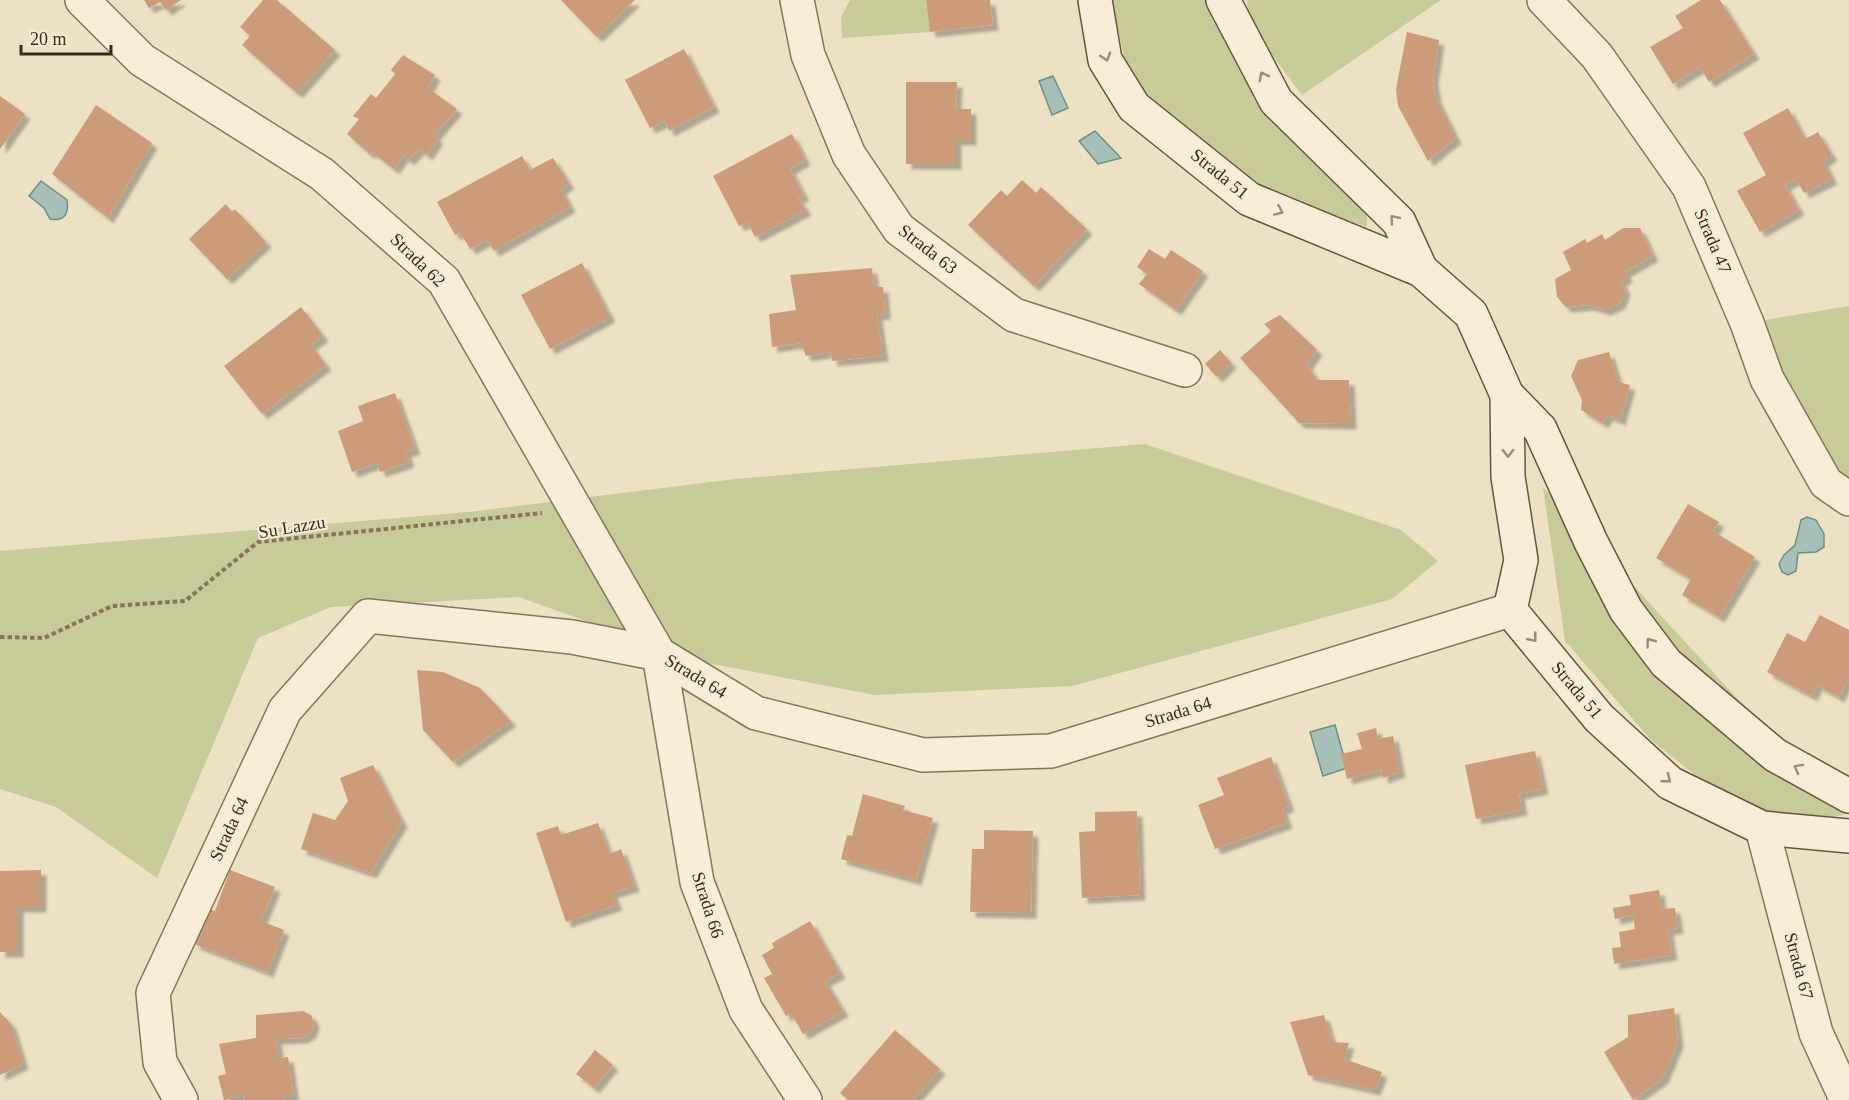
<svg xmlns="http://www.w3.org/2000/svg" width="1849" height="1100" viewBox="0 0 1849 1100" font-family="'Times New Roman',serif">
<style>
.green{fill:#c6cb98}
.water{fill:#a6c0b8;stroke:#6c8f86;stroke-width:1.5}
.building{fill:#cb9b7a;filter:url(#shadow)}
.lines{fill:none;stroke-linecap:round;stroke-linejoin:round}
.street-casing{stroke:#88725a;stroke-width:36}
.secondary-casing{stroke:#69533e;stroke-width:36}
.path{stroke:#88725a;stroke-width:4;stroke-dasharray:4.5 3;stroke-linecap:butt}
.street{stroke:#f8eed7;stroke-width:33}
.secondary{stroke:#f8eed7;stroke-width:33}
.oneway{stroke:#988c7a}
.labels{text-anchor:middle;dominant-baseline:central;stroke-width:4.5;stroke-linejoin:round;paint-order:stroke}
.street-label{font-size:18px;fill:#382b1e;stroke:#f5ebd3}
</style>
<defs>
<filter id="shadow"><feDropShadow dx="5.5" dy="5.5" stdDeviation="1.5" flood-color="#0004"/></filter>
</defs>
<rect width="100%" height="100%" fill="#ede1c4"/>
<!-- green -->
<g class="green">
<polygon points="850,0 926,0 930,32 842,38 841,17"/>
<polygon points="1112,0 1212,0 1367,210 1367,227 1250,186 1152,105 1125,62"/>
<polygon points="1247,0 1441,0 1302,95 1250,26"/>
<polygon points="1849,306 1849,493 1747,323"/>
<polygon points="1145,444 1401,530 1438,561 1392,599 1072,686 875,695 697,661 519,597 331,607 258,638 157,878 56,807 0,789 0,551 469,512 735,479"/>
<polygon points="1543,487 1844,815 1762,828 1651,740 1565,641"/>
</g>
<!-- water -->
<g class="water">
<polygon points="1053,76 1068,108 1052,115 1039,81"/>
<polygon points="1095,131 1121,158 1098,164 1079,141"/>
<path d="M41,181L67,200C69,213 65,222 50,219L44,208L29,196Z"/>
<polygon points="1807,517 1816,520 1824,534 1824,547 1816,552 1798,553 1796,571 1788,575 1782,572 1779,564 1784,555 1795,545 1801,520"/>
<polygon points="1335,725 1347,768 1323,776 1310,732"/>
</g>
<!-- building -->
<g class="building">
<polygon points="144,0 181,0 166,10 160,2 149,8"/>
<polygon points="263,0 277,0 335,50 297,93 242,45 250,36 240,27"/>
<polygon points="561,0 635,0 597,37"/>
<polygon points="926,0 990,0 993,25 930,32"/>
<polygon points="1701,0 1720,0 1754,54 1709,82 1700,67 1673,84 1650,47 1683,28 1675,16"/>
<polygon points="1407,32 1439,40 1433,79 1436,98 1456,138 1428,161 1398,106 1396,89"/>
<polygon points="684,49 714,107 669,131 665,121 650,128 625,80"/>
<polygon points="403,55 435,75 428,88 457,109 434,136 438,139 427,155 419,149 409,160 404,155 394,169 371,151 370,154 347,134 359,119 353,116 371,94 376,98 395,74 391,70"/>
<polygon points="906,82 957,82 956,109 971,109 971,140 956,140 956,164 906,164"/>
<polygon points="0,96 25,114 0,149"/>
<polygon points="96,105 152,143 108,218 52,174"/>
<polygon points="1788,108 1805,139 1818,132 1832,156 1823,161 1832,179 1804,193 1796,179 1785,185 1799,210 1760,232 1737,191 1766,175 1743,133"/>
<polygon points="792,134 805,160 790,169 804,196 798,198 806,210 755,237 747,222 739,226 713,176"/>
<polygon points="522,156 530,170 553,158 569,184 561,189 570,207 494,251 487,240 470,249 460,232 455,235 437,202"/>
<polygon points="1022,180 1036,193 1041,187 1087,229 1034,286 968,225 1001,190 1007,196"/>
<polygon points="226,204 232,212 235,209 266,242 227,279 189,239"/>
<polygon points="1623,228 1640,228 1653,256 1625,272 1627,278 1621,281 1625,290 1620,303 1606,310 1588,305 1566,307 1557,297 1555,279 1571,270 1563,252 1585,239 1587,243 1602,234 1605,240"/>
<polygon points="1149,249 1165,259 1171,250 1203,271 1176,310 1139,284 1147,274 1137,267"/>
<polygon points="582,263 610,317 550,349 521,295"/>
<polygon points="872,268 874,287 883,287 885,314 877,315 883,356 832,361 831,352 806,356 801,343 772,347 769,314 796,310 790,275"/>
<polygon points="301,307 323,336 311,345 326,365 262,414 224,366"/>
<polygon points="1280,315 1317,350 1307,365 1317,380 1349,380 1351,424 1299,423 1240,358 1271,331 1264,324"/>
<polygon points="1220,350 1231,363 1217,377 1205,364"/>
<polygon points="1609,352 1618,382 1630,385 1620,420 1608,415 1603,423 1581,410 1582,400 1571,376 1578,360"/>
<polygon points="395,393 415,449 406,452 409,462 380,472 377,463 352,472 338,431 363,421 358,406"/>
<polygon points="1688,504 1719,522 1713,531 1755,557 1719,617 1682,595 1691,579 1656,558"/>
<polygon points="1820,615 1849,630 1849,677 1839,697 1817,685 1812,696 1767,672 1787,633 1805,642"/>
<polygon points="417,670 443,672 480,688 511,721 453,762 423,730"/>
<polygon points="1376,728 1378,739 1393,736 1400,772 1383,778 1381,770 1347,779 1341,754 1362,749 1357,733"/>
<polygon points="1535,751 1543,789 1519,794 1522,810 1476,819 1465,765"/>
<polygon points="1271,757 1289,806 1282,809 1287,823 1215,849 1198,805 1224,795 1217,778"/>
<polygon points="373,765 402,822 371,873 301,849 313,813 335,820 348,801 340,778"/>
<polygon points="863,794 905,806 903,810 933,818 916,880 841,859 847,835 852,836"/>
<polygon points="1137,811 1140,895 1082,898 1079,832 1095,831 1095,812"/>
<polygon points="598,823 609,854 621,849 634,886 612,893 617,905 566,922 536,833 558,826 561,835"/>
<polygon points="984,830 1033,831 1031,913 970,912 972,849 984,849"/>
<polygon points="41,870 41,907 18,907 18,952 0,952 0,871"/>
<polygon points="230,870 275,887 261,921 284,930 268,972 194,944 207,908 215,911"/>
<polygon points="1659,890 1662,909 1675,908 1678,928 1668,930 1672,955 1614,964 1612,948 1621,947 1619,932 1635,929 1633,915 1615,919 1613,908 1631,905 1629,895"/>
<polygon points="810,921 840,973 825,981 843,1011 803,1034 791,1013 786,1016 764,978 772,974 762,955 774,948 772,943"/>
<polygon points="1674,1008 1678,1042 1663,1078 1633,1100 1604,1052 1628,1037 1628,1015"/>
<polygon points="303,1011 311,1015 314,1023 311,1033 302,1038 276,1039 279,1058 288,1057 294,1097 283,1097 284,1100 245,1100 244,1095 224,1100 218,1076 226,1074 219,1044 256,1038 256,1015"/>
<polygon points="0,1012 11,1024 23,1064 0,1075"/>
<polygon points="1324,1015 1332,1042 1349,1043 1344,1059 1382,1072 1375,1090 1308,1075 1290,1022"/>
<polygon points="895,1030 940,1069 913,1100 848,1100 840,1093"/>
<polygon points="595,1050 613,1065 594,1088 576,1074"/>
</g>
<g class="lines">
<!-- street casing -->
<g class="street-casing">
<g id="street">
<polyline points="82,0 142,60 322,174 444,281 659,654 697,882 746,1010 805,1100"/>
<polyline points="797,0 808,55 849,155 899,229 1014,315 1185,370"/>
<polyline points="1544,0 1597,56 1689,187 1747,323 1767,379 1826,483 1849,499"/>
<polyline points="1762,828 1816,1033 1844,1094 1849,1097"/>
<polyline points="181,1100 160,1062 153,993 285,710 368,616 572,637 659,654 756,713 923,755 1051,751 1510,610"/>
</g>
</g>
<!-- secondary casing -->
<g class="secondary-casing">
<g id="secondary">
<polyline points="1095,0 1105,60 1134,107 1249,199 1421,270 1471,314 1507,395 1540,429 1591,542 1626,610 1666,663 1775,755 1849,796"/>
<polyline points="1223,0 1276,101 1399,222 1421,270"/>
<polyline points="1507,395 1508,477 1521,560 1510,610 1599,718 1670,783 1762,828 1849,836"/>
</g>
</g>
<!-- path -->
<polyline class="path" points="0,637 44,638 112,606 185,601 258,542 542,513"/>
<!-- street -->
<use href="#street" class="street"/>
<!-- secondary -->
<use href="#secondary" class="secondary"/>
</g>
<!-- one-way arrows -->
<defs><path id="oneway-chevron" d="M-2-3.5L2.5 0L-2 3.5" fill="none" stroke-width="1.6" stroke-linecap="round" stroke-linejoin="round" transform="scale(1.5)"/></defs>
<g class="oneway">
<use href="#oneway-chevron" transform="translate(1106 57) rotate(72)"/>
<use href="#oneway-chevron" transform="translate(1263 76) rotate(-118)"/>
<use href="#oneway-chevron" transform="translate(1279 211) rotate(23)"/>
<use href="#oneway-chevron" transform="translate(1394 219) rotate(-130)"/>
<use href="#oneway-chevron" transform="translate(1508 453) rotate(89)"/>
<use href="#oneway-chevron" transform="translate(1533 638) rotate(51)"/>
<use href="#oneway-chevron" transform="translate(1650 642) rotate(-127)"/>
<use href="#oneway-chevron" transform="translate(1798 768) rotate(-151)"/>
<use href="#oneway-chevron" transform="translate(1667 779) rotate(38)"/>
</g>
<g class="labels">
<!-- street labels -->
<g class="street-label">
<text transform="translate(1220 174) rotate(39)">Strada 51</text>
<text transform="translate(1713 241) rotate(67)">Strada 47</text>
<text transform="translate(928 249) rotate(38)">Strada 63</text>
<text transform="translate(418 260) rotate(44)">Strada 62</text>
<text transform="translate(292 527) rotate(-9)">Su Lazzu</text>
<text transform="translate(696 676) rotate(31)">Strada 64</text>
<text transform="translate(1577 690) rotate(50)">Strada 51</text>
<text transform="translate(1178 712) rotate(-17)">Strada 64</text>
<text transform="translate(229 829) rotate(-65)">Strada 64</text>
<text transform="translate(708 905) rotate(72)">Strada 66</text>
<text transform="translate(1799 966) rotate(75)">Strada 67</text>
</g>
</g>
<!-- scale -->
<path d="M21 45v9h90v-9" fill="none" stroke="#382b1e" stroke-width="3"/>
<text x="30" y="45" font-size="18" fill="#382b1e" stroke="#f5ebd3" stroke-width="4.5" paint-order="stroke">20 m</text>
</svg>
